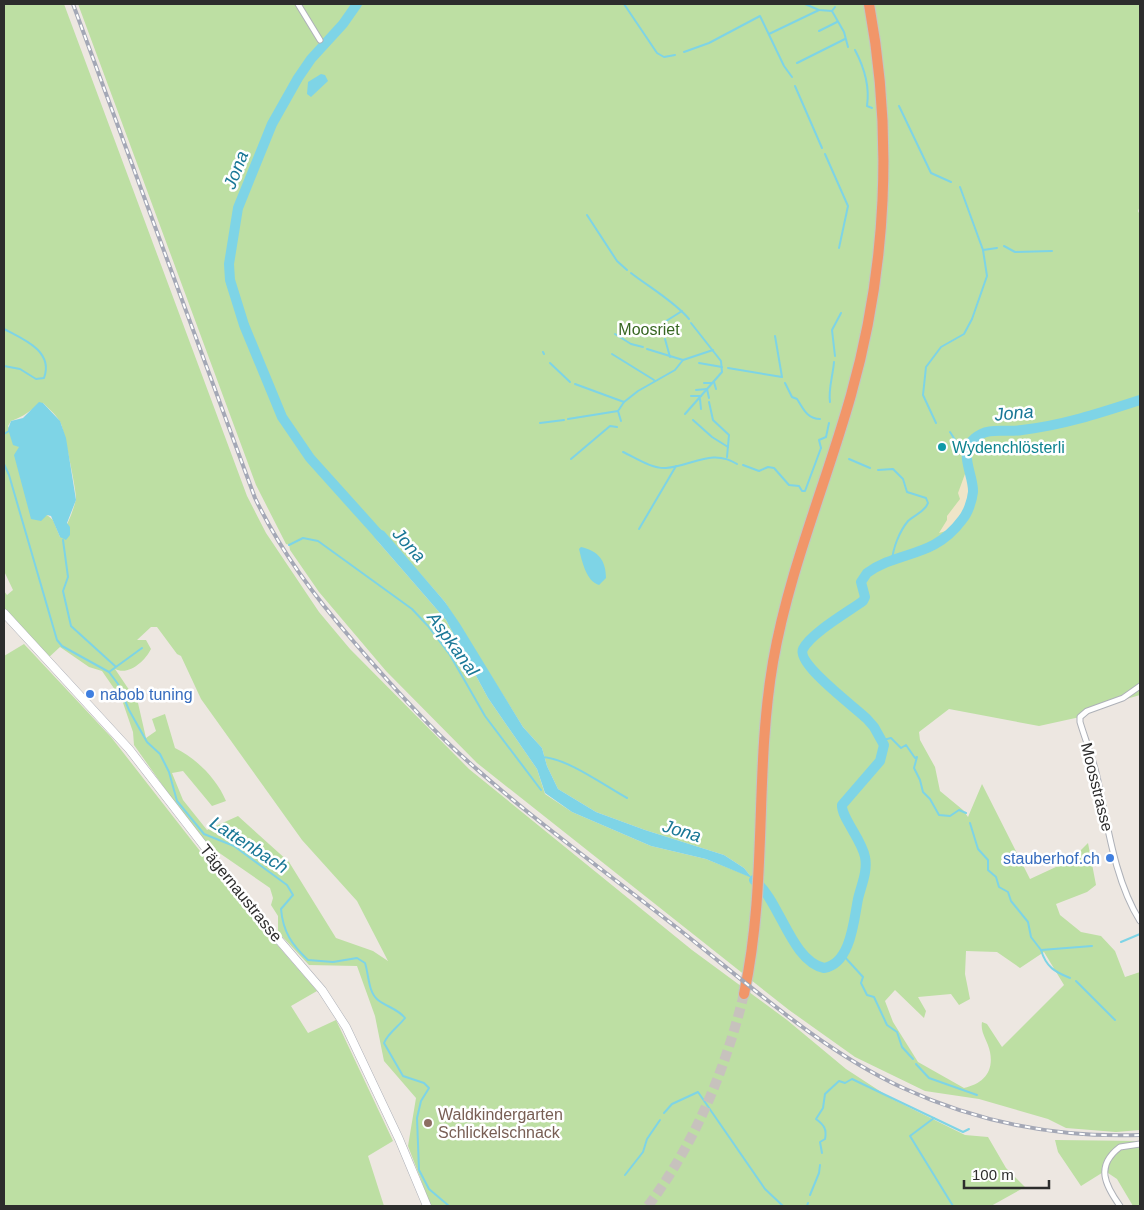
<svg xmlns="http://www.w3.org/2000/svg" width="1144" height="1210" viewBox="0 0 1144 1210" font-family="Helvetica,sans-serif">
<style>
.green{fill:#bddfa3;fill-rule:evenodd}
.sand{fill:#efe5c8}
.water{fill:#7ed4e6}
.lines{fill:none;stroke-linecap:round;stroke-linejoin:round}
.stream{stroke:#7ed4e6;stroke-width:2}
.river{stroke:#7ed4e6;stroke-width:10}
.highway-tunnel{stroke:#c7c2bd;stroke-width:10;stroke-dasharray:10 5;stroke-linecap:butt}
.street-casing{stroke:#aeb1b8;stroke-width:7}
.secondary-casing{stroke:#aeb1b8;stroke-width:9}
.highway-casing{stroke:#c4c4c4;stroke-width:12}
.street{stroke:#fff;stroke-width:5}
.secondary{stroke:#fff;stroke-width:8}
.highway{stroke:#f19669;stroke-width:10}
.rail-casing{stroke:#a4a8b6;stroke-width:4}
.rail{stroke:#fff;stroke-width:2;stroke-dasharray:5.5;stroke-linecap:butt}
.culture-dot{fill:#0f9aa8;stroke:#fff;stroke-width:2}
.shop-dot{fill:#3f7fe0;stroke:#fff;stroke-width:2}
.education-dot{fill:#8d6e63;stroke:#fff;stroke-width:2}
.labels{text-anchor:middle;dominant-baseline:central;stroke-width:5;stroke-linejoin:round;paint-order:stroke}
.park-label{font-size:16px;fill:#376622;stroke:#fff}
.culture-label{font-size:16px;fill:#0d838f;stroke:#fff;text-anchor:start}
.shop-label{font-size:16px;fill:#366cbe;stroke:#fff;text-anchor:start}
.street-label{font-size:16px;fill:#2d2d2d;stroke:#fff}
.education-label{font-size:16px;fill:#785e54;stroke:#fff;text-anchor:start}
.water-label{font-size:18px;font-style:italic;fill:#197796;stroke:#fff}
</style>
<rect width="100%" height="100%" fill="#ede7e1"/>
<!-- green -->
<g class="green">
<path d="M4,4H64L247,496L266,533L319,612L350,649L469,769L692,950L787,1020L846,1069L892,1099L965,1135L988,1137L1006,1168L1025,1187L991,1206H431L408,1146L416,1098L384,1061L375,1016L357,966L309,965L278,932V916L271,905L273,898L270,888L202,841L134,745L133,732L122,700L102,671L89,667L60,647L47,659L4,610V591L7,595L13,590L4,571ZM43,403C49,409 58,416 61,424C64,431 77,493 76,499C73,512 67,526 60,537L53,520L47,515L19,447L8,426L11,421C24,417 31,409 43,403ZM151,627H157L177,654L181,656L201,699L302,840L357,901L388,961L373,951L336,938L289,862L238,816L207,830L183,800L172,773L183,771L212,806L226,801C217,779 196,758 175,748L165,714L152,719L156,731L146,738L138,703L115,669C129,676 145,661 151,649L146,640H137Z"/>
<path d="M78,4H1140V206L1138,211L1140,215V695L1092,709L1080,717L1039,726L949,709L919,732L920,740L935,767L940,791L963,810L968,817L982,784L1030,879L1071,860L1088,843L1096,885L1087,892L1056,904L1060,915L1081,932L1101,936L1115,951L1125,977L1140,972V1130L1116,1132L1066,1128L1048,1119L979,1099L925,1091L855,1057L789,1010L477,763L386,671L319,592L290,550L289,545L286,544L256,485ZM374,537L417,570L445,602L523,727L542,748L547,766L558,789L596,812L645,830L724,855L744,868L751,877L706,859L651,846L572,812L545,794L537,769L488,698L446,620ZM966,951L997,952L1020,968L1044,952L1064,985L1002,1047L987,1024L982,1022C980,1033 988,1041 990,1052C994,1072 983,1084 964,1088L918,1062L893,1022L885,1001L895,990L924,1018L926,1011L918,997L951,994L959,1005L970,999L965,974Z"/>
<polygon points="24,644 111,737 239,901 317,991 291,1006 308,1033 336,1020 393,1141 368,1156 384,1206 4,1206 4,656"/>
<polygon points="1055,1140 1140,1141 1140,1206 1133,1206 1117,1179 1105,1171 1081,1186 1058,1152"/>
</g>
<!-- sand -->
<polygon class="sand" points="965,474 969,476 970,481 966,515 963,520 956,528 939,533 947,520 947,516 960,499 958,493"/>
<!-- water -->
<g class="water">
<polygon points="321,74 325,75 328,81 311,97 307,94 308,82"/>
<polygon points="39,402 43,403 60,421 66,438 76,500 67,523 70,527 70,535 66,540 60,537 51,516 47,515 41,521 31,519 14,455 19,447 13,445 8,429 11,421 23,418"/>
<polygon points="372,526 384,531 445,602 460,624 523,727 542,748 547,766 558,789 596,812 645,830 724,855 744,868 752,878 706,859 651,846 572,812 545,793 537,769 488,698 446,620 374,537"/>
<path d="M581,547C598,551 606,560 606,578L599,585C586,581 582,561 579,549Z"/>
</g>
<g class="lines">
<!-- stream -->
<g class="stream">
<polyline points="624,4 657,53 664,57 675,55"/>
<polyline points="805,4 819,10 832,11"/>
<polyline points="835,7 832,11 844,32 848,47"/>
<polyline points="819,31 837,22"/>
<polyline points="769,34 819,10"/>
<path d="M855,50C864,67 870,86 867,106L872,108"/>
<polyline points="684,52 709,43 760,16 784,66 792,77"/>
<polyline points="797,63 845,39"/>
<polyline points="795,86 822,148"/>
<polyline points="899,106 931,173 951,182"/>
<polyline points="825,154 848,206 839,248"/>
<polyline points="587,215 617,261 627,270"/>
<polyline points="1004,246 1015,252 1052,251"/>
<polyline points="983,250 997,248"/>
<path d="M631,273C649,287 675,302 689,319"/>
<polyline points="663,323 682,311"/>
<path d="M4,329C23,339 54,351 44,378L36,379L20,369L4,366"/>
<polyline points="615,334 631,344 643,347"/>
<polyline points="665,339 670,357"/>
<polyline points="647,349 683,360"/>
<polyline points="543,352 544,354"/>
<polyline points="612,354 654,380"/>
<polyline points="835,356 832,330 841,313"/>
<polyline points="550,363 570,382"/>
<polyline points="699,363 722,367"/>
<polyline points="728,368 782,377 775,336"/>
<polyline points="714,382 716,389"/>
<polyline points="704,383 712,383"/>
<path d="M785,383L792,397L797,399C803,408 807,419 820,419"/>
<polyline points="575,384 624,402"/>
<polyline points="696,390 707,389 709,398"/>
<polyline points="691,396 701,396"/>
<polyline points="700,399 701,409"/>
<polyline points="709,402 713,420 729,435 727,457"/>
<path d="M830,402C828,390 833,375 834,362"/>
<polyline points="618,411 621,421"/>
<polyline points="685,414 722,372 721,361 691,323"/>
<polyline points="568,419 618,411 624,402 638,391 675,370 683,360 713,350"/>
<polyline points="693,420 712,437 728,447"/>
<polyline points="540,423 564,420"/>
<polyline points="936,423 923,395 926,367 941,347 964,334 972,319 987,276 983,250 960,187"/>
<polyline points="950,432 966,457"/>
<polyline points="4,434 9,431"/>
<polyline points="821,448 819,440 826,437 829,423"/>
<path d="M623,452C636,458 652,469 666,468C692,466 712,448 737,464"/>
<polyline points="571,459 610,426 617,427"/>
<polyline points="849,459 870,468"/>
<path d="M4,464L9,475L57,640L62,646L109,672L118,684L129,710L147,742L160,754L169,772L177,801L204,834L234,846L287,885L293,895L281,909C283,932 292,945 308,960L333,962L357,958L365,963C369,975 368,992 378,1000C387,1007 398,1009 405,1018C398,1027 388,1033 384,1043L403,1076L424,1083L429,1088L421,1101L417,1118L419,1170L429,1189L449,1206"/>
<polyline points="743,465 759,471 768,467 774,468 789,485 799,486 802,491 805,491 821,448"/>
<path d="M878,470L893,469L903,479L907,492L926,498L928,503C925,512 914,515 908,521C899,532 893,548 892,561"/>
<polyline points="639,529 676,466"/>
<polyline points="63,540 68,577 63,591 71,626 115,666"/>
<polyline points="289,545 303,538 318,541 412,609 428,626 450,655 485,716 541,790"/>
<polyline points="109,672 142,648"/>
<polyline points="883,740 891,738 901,748 906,745 915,758 917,757 914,768 920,780 923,792 930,799 939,815 950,816 959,810 966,813"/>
<path d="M542,757C567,758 605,786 627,798"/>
<polyline points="970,823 978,849 988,860 988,870 996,877 999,887 1008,892 1011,901 1028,922 1031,937 1041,950 1092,946"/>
<polyline points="1121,942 1140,934"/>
<path d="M1041,950C1046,967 1055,972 1070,978"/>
<polyline points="842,954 863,977 861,983 867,995 874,997 887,1025 897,1032 902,1047 913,1059"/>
<polyline points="1076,981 1115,1020"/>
<polyline points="916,1064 929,1078 977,1095"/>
<polyline points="664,1113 672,1104 698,1092 765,1189 783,1206"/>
<polyline points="934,1118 910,1136 953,1206"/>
<path d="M822,1153L820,1142L825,1139C827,1129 824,1125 816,1119L823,1108L825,1094L839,1081L845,1083L852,1079L963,1132L969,1129"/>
<polyline points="625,1175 643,1152 647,1139 660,1120"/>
<polyline points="810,1195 819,1173 820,1165"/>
<polyline points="807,1206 808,1203"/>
</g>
<!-- river -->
<g class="river">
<polyline points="357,4 343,24 311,59 298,78 272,124 238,208 229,264 230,280 244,325 282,417 310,458 381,537"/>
<path d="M754,880C780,900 791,961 824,968C851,964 854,919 858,899C861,886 868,871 865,857C862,840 841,817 842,805L880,761L884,745L874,727L867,719C856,708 796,664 803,649C811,633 848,612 863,601L865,597L861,582L867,573C899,550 933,559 962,520C968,513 972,501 973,492C974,475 957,452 975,438C989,426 1006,433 1022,430C1064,425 1100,413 1140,400"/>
</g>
<!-- highway-tunnel -->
<path class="highway-tunnel" d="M648,1206C695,1143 725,1071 744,994"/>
<!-- street casing -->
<g class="street-casing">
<g id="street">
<polyline points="298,4 320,40"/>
<path d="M1140,686L1123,698L1087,711L1080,717V722C1086,742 1094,761 1098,781C1108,827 1115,881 1140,921"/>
<path d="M1120,1206C1105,1185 1095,1166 1120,1147L1140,1144"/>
</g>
</g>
<!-- secondary casing -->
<g class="secondary-casing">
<polyline id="secondary" points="4,613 129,749 259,917 322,990 346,1027 399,1139 427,1206"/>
</g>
<!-- highway casing -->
<g class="highway-casing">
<path id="highway" d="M744,994C768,882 754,773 773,662C789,570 826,484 851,395C887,268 893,133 869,4"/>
</g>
<!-- street -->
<use href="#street" class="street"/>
<!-- secondary -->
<use href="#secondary" class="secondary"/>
<!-- highway -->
<use href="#highway" class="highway"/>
<!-- rail casing -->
<g class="rail-casing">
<path id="rail" d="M73,4L255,498C281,552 315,597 354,642C385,678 416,713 451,746C523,813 604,870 681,931C752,987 821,1050 903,1088C977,1122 1058,1138 1140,1135"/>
</g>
<!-- rail -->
<use href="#rail" class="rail"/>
</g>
<!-- markers -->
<circle class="culture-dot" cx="942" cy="447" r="5"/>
<g class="shop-dot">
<circle cx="90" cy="694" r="5"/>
<circle cx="1110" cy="858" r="5"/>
</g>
<circle class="education-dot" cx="428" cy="1123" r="5"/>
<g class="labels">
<!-- park labels -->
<g class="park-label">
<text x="649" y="329">Moosriet</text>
</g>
<!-- culture labels -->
<g class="culture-label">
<text x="952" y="447">Wydenchlösterli</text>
</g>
<!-- shop labels -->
<g class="shop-label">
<text x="100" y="694">nabob tuning</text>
<text x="1100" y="858" text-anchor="end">stauberhof.ch</text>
</g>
<!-- street labels -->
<g class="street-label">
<text transform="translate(1097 787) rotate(76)">Moosstrasse</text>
<text transform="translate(241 893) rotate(51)">Tägernaustrasse</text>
</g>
<!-- education labels -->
<g class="education-label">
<text x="438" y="1114">Waldkindergarten<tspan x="438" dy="18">Schlickelschnack</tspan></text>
</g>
<!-- water labels -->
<g class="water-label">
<text transform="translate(236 170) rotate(-69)">Jona</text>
<text transform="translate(1014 413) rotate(-5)">Jona</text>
<text transform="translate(409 545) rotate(48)">Jona</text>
<text transform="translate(453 644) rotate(54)">Aspkanal</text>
<text transform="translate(682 831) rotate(17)">Jona</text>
<text transform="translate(249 845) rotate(33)">Lattenbach</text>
</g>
</g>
<!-- border -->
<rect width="1144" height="1210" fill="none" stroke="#2d2d2d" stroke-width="10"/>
<!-- scale -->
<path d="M964 1180v8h85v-8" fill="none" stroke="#2d2d2d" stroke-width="2.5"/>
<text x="972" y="1180" font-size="15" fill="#2d2d2d" stroke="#ffffff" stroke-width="4" paint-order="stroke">100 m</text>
</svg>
